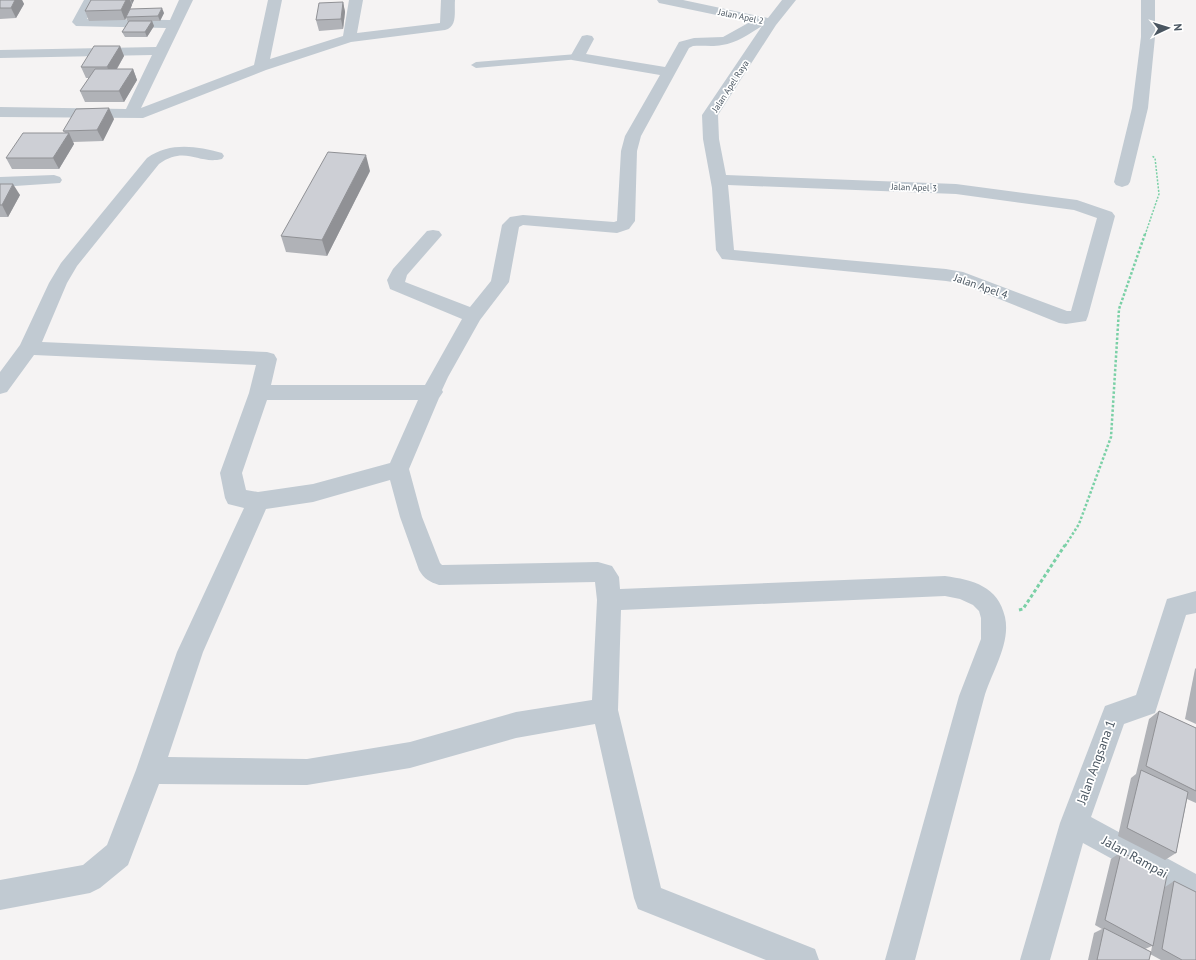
<svg xmlns="http://www.w3.org/2000/svg" width="1196" height="960" viewBox="0 0 1196 960" font-family="'PT Sans',sans-serif">
<style>
.lines{fill:none;stroke-linecap:round;stroke-linejoin:round}
.path-far2{stroke:#7ad0a6;stroke-width:1.5;stroke-dasharray:2 1.5;stroke-linecap:butt}
.path-far1{stroke:#7ad0a6;stroke-width:2.5;stroke-dasharray:2.5 2;stroke-linecap:butt}
.path{stroke:#7ad0a6;stroke-width:3;stroke-dasharray:3.5 2.5;stroke-linecap:butt}
.lane{fill:#c1cad2;fill-rule:evenodd}
.street{fill:#c1cad2;fill-rule:evenodd}
.wall{fill:#b0b2b7;fill-rule:evenodd}
.shaded-wall{fill:#909195}
.building{fill:#cdcfd5;stroke:#909195}
.labels{text-anchor:middle;dominant-baseline:central;stroke-width:3.5;stroke-linejoin:round;paint-order:stroke}
.far-street-label{font-size:9px;fill:#4a5661;stroke:#fff}
.street-label{font-size:11px;fill:#4a5661;stroke:#fff}
.near-street-label{font-size:13px;fill:#4a5661;stroke:#fff}
</style>
<rect width="100%" height="100%" fill="#f5f3f3"/>
<g class="lines">
<!-- path-far2 -->
<polyline class="path-far2" points="1145,235 1159,194 1155,158 1152,156"/>
<!-- path-far1 -->
<polyline class="path-far1" points="1065,546 1079,524 1111,437 1119,309 1145,234"/>
<!-- path -->
<polyline class="path" points="1019,610 1023,609 1065,545"/>
<!-- lane -->
<polygon class="lane" points="577,54 582,57 580,59 476,68 471,65 476,62"/>
<!-- street -->
<g class="street">
<path d="M84,0H98L87,19L170,20L179,0H193L141,108L254,65L268,0H282L270,59L343,36L349,0H363L357,33L440,23L441,0H455C454,11 458,27 445,30L351,42L266,70L143,118L0,117V107L126,109L152,55L0,58V50L156,47L166,28L76,26L72,22Z"/>
<path d="M657,0H683L768,18L782,0H796L776,25L718,115L719,139L726,175L956,184L1077,200L1112,212L1115,216L1088,316L1086,321L1066,324L1059,323L959,283L946,281L722,259L716,250L712,188L703,139L702,115L762,26C749,34 737,43 722,45C712,47 703,45 693,46L689,48L641,136L637,151L635,221L629,229L617,233L523,225L519,227L509,282L480,320L448,377L442,390L443,392L439,398L409,469L422,517L440,563L442,565L598,562L612,566L619,577L620,589L945,576C973,580 998,586 1005,617C1011,644 991,673 984,698C961,785 938,873 915,960H885L959,696L981,639V618L979,611L973,605L960,599L945,596L621,610L618,710L661,888L815,949L819,960H766L638,909L634,898L595,724L516,738L410,768L307,785L159,784L128,865L100,888L90,893L0,910V880L83,865L107,845L136,770L177,652L244,508L228,504L225,498L220,473L249,393L256,365L34,355L7,392L0,394V372L20,345L49,283L61,263L147,158C170,142 196,146 222,153L224,156L222,159C198,165 186,145 159,164L77,266L67,283L42,342L267,352L274,354L277,359L271,385H425L462,319L390,289L387,280L393,269L427,231L433,230L439,231L442,235L407,275L405,282L470,307L491,281L502,225L510,217L523,215L614,222L617,221L621,151L625,136L660,75L572,60L570,57L582,36L587,35L592,36L594,39L586,54L665,67L679,42L694,38L723,37L750,22L664,4L659,3ZM728,185L956,194L1074,210L1097,218L1071,311H1067L963,272L946,269L734,250ZM267,400H418L390,463L313,484L258,492L246,490L242,473ZM390,480L400,517L419,570C424,579 430,582 439,585L595,582L597,600L592,700L516,712L410,742L307,759L168,757L203,652L266,509L313,502Z"/>
<polygon points="1141,0 1155,0 1155,37 1148,108 1130,182 1128,185 1122,187 1116,185 1114,182 1132,108 1141,37"/>
<polygon points="54,175 60,177 62,180 60,183 0,187 0,177"/>
<polygon points="1196,591 1196,613 1186,615 1155,713 1124,724 1091,817 1196,874 1196,905 1083,843 1050,960 1020,960 1060,823 1105,706 1136,695 1167,599"/>
</g>
</g>
<!-- wall -->
<g class="wall">
<polygon points="0,0 22,0 24,4 16,18 0,19"/>
<polygon points="91,0 134,0 130,9 164,13 160,21 152,21 154,26 147,37 125,37 122,32 128,22 126,18 125,20 89,21 85,11"/>
<polygon points="343,2 345,12 343,29 319,31 316,20"/>
<polygon points="120,46 124,56 117,69 133,69 137,80 124,102 85,102 80,91 89,78 86,78 81,67"/>
<polygon points="114,119 103,141 73,142 74,144 59,169 12,169 6,158 65,133 63,131"/>
<polygon points="370,171 327,256 286,252 281,236"/>
<polygon points="0,184 20,195 8,217 0,217"/>
<polygon points="1196,668 1196,724 1185,719 1195,669"/>
<polygon points="1159,711 1196,728 1196,803 1187,799 1176,853 1165,860 1118,836 1131,778 1136,774 1149,719"/>
<path d="M1121,852L1165,887L1174,881L1196,960H1161L1150,954L1149,960H1088L1094,933L1102,929L1095,925L1111,859ZM1152,946L1151,952L1145,949Z"/>
</g>
<!-- shaded-wall -->
<g class="shaded-wall">
<polygon points="15,0 22,0 24,4 16,18 11,8"/>
<polygon points="126,0 130,0 132,5 127,17 126,17 126,18 125,20 121,10"/>
<polygon points="131,0 134,0 132,4"/>
<polygon points="343,2 345,12 343,29 341,19"/>
<polygon points="162,8 164,13 160,21 158,16"/>
<polygon points="152,21 154,26 147,37 145,32"/>
<polygon points="120,46 124,56 112,77 107,67"/>
<polygon points="133,69 137,80 124,102 119,91"/>
<polygon points="109,108 114,119 103,141 97,130"/>
<polygon points="69,133 74,144 59,169 53,158"/>
<polygon points="366,155 370,171 327,256 322,240"/>
<polygon points="13,184 20,195 8,217 2,205"/>
</g>
<!-- building -->
<g class="building">
<polygon points="0,0 15,0 11,8 0,8"/>
<polygon points="91,0 126,0 121,10 85,11"/>
<polygon points="343,2 341,19 316,20 319,3"/>
<polygon points="162,8 158,16 126,17 130,9"/>
<polygon points="129,21 152,21 145,32 122,32"/>
<polygon points="94,46 120,46 107,67 81,67"/>
<polygon points="95,69 133,69 119,91 80,91"/>
<polygon points="109,108 97,130 63,131 76,109"/>
<polygon points="23,133 69,133 53,158 6,158"/>
<polygon points="328,152 366,155 322,240 281,236"/>
<polygon points="0,184 13,184 2,205 0,205"/>
<polygon points="1159,711 1196,728 1196,791 1146,766"/>
<polygon points="1141,770 1188,792 1176,853 1127,828"/>
<polygon points="1121,852 1167,875 1153,946 1105,920"/>
<polygon points="1174,881 1196,892 1196,960 1182,960 1162,949"/>
<polygon points="1104,928 1151,952 1149,960 1097,960"/>
</g>
<g class="labels">
<!-- far-street labels -->
<g class="far-street-label">
<text transform="translate(741 16) rotate(12)">Jalan Apel 2</text>
<text transform="translate(730 86) rotate(-57)">Jalan Apel Raya</text>
<text transform="translate(914 187) rotate(2)">Jalan Apel 3</text>
</g>
<!-- street labels -->
<g class="street-label">
<text transform="translate(981 286) rotate(19)">Jalan Apel 4</text>
</g>
<!-- near-street labels -->
<g class="near-street-label">
<text transform="translate(1096 762) rotate(-70)">Jalan Angsana 1</text>
<text transform="translate(1135 857) rotate(29)">Jalan Rampai</text>
</g>
</g>
<!-- north arrow -->
<g transform="translate(1168 28) rotate(86)" stroke="#ffffff" stroke-width="3" paint-order="stroke">
<path d="M0-3L7 15L0 10L-7 15Z" fill="#4a5661"/>
<text y="-6" font-size="11" font-weight="bold" text-anchor="middle" fill="#4a5661">N</text>
</g>
</svg>
